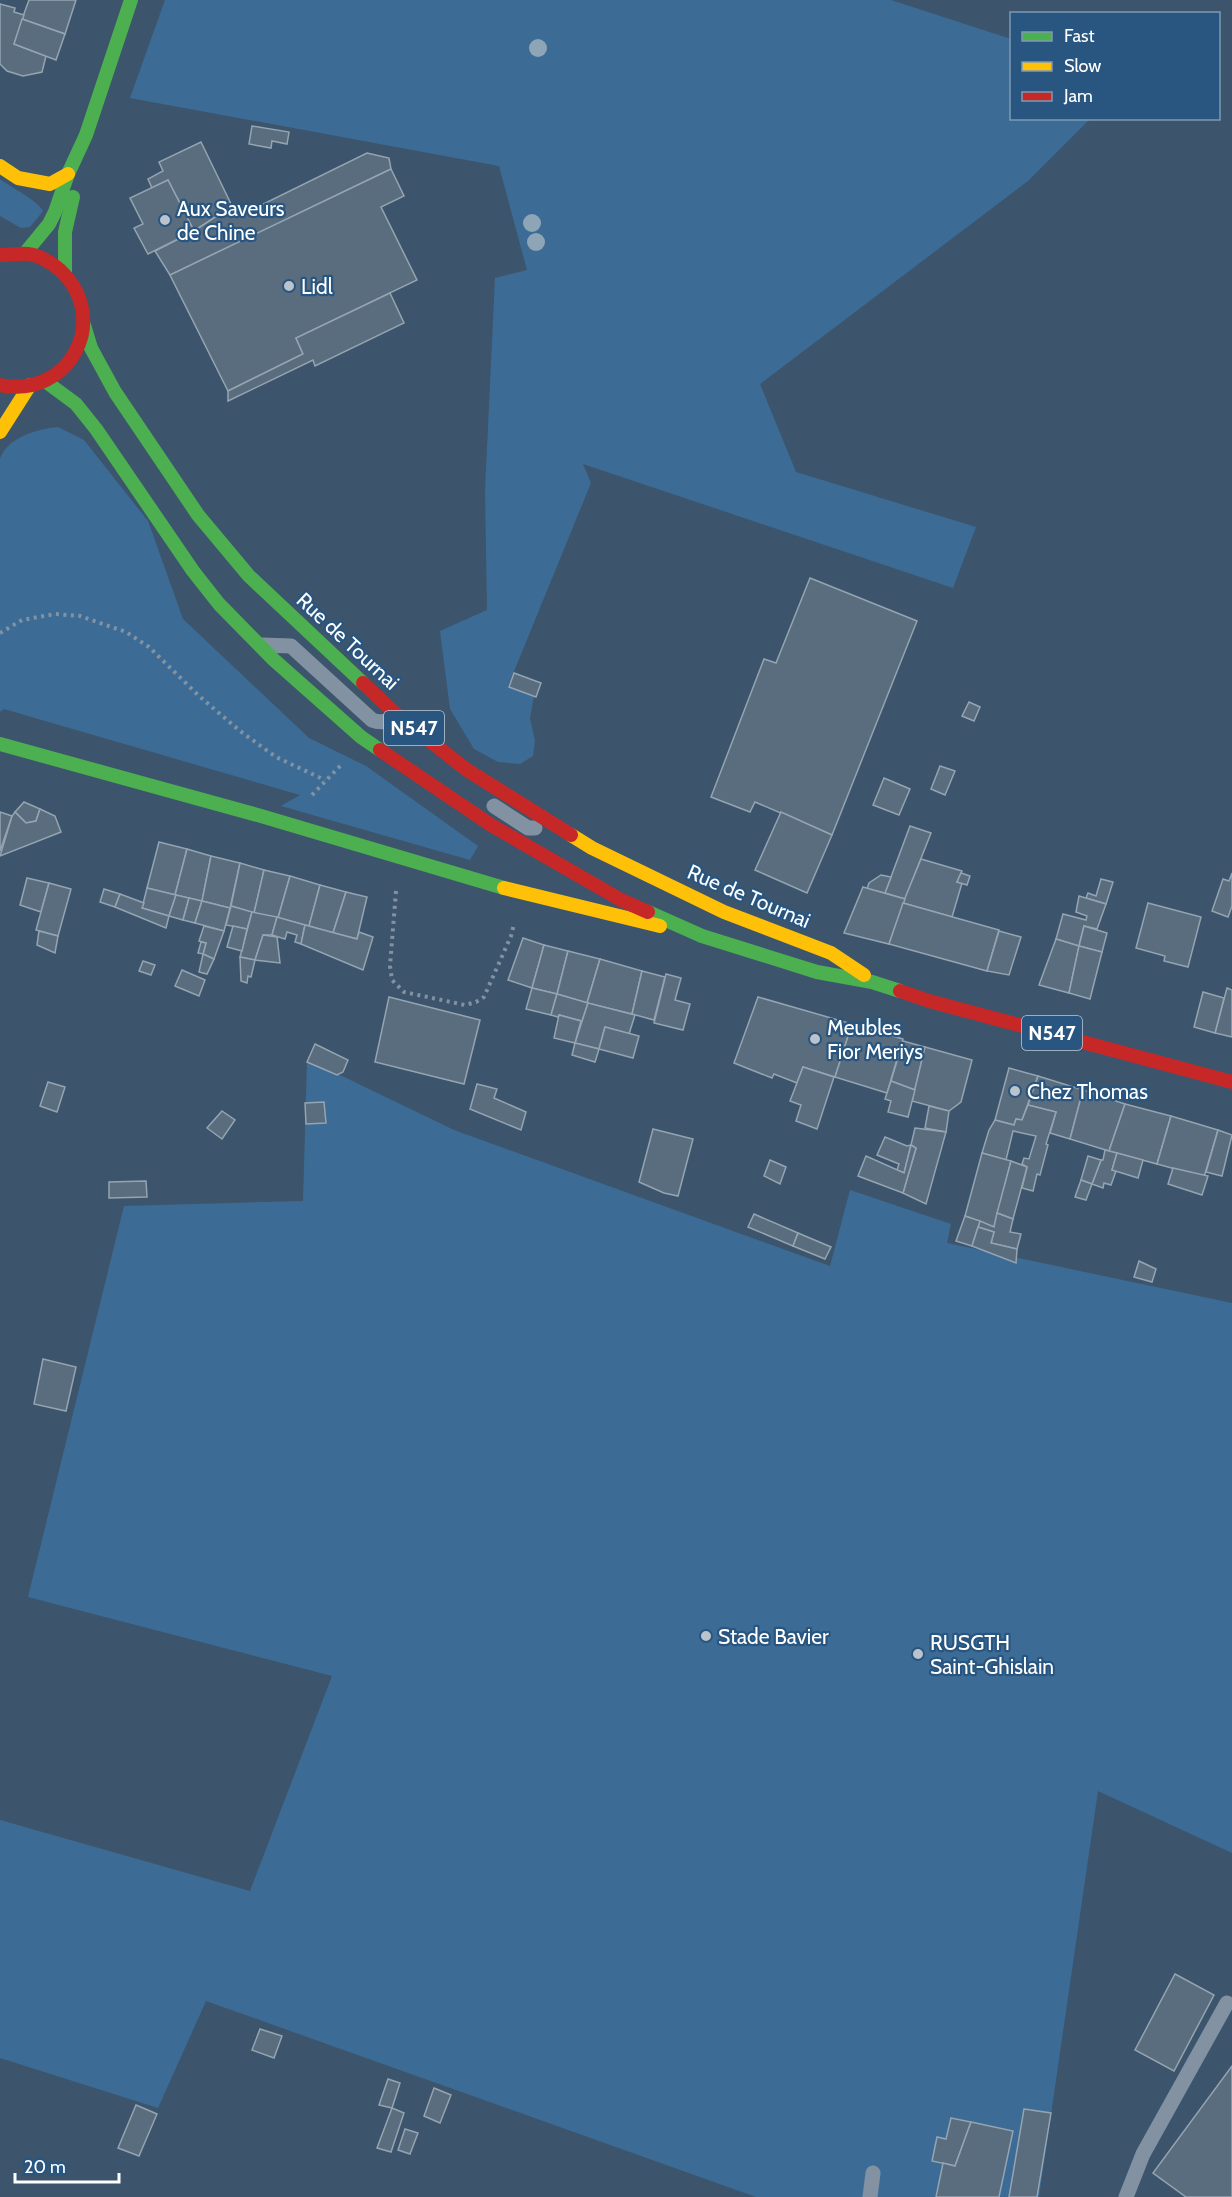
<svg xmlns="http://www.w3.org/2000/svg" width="1232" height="2197" viewBox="0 0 1232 2197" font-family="Cabin,sans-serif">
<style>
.green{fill:#3c6c96}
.building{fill:#596d7f;stroke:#95a4b1;stroke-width:1.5}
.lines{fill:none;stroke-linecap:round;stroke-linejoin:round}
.path{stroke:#8292a2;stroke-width:4;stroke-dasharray:3 4.5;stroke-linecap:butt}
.lane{stroke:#8292a2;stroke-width:15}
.fast{stroke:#4caf50;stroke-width:14}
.slow{stroke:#ffc107;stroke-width:14}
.jam{stroke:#c62828;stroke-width:14}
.tree{fill:#8ea4b7}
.poi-dot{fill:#bbc4cc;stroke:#285680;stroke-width:2}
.labels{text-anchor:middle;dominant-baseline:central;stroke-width:4.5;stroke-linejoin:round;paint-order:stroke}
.shield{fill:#285680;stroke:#beccd9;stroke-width:1.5}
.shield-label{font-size:20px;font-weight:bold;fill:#fff}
.poi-label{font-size:21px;fill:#fff;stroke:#285680;text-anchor:start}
.street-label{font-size:21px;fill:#fff;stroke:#285680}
</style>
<rect width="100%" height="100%" fill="#3c556c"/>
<!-- green -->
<g class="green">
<polygon points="165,0 891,0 1011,39 1012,118 1090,119 1028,181 760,384 796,472 976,527 953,588 583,464 591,483 508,686 534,696 530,718 535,741 533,756 520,764 498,762 474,749 450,709 440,631 487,610 485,491 495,278 527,270 499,166 130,98"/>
<path d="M0,179C12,188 37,200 43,211L30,227L21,228L0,216Z"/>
<path d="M58,427L84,440L148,521L183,619L309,738L366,766L478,846L470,860L281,806L300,795L4,709L0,712V459C7,437 38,429 58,427Z"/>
<polygon points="307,1062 340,1075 454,1130 830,1266 850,1190 951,1224 947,1243 1232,1303 1232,1853 1098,1791 1039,2197 756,2197 206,2001 158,2108 0,2058 0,1820 250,1891 332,1676 28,1597 124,1206 303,1201"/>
</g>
<!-- building -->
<g class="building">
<polygon points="29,0 76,0 65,34 22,19"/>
<polygon points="0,4 15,8 14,12 24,15 14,44 46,56 42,72 23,76 7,71 0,64"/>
<polygon points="22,19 65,34 56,60 14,44"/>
<polygon points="252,126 289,132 287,144 272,141 271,148 249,144"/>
<polygon points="201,142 232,206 194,231 168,180 152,188 148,179 163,171 159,162"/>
<polygon points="367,153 389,158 391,169 170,275 155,251 194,231 232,206 237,217"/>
<polygon points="391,169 404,196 381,207 417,280 296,338 303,354 228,391 170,275"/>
<polygon points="168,180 194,231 148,254 134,228 143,224 130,198"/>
<polygon points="390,293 404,323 315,366 313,360 228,401 228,391 303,354 296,338"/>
<polygon points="810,578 917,621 832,835 755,802 750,812 711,797 764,659 776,663"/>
<polygon points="514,673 541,683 536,697 509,687"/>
<polygon points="969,702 980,707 974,721 962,716"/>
<polygon points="940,766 955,771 945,795 931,789"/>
<polygon points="884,778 910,789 899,815 873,805"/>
<polygon points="24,802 40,809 36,821 26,823 15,812"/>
<polygon points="40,809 55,816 61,832 0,856 12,816 15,812 26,823 36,821"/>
<polygon points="0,812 12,816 0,851"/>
<polygon points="781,812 832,835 807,893 755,870"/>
<polygon points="910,826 931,833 905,899 885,893"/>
<polygon points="159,842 187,849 175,895 147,888"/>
<polygon points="187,849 211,856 202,901 175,895"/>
<polygon points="211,856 240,863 230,908 202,901"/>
<polygon points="921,859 962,871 957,882 962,883 952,917 903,903"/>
<polygon points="240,863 264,870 254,913 231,906"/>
<polygon points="264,870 290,876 278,918 254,913"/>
<polygon points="961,873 970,876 967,885 957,882"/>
<polygon points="1232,873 1232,906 1228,917 1212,911 1223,879 1229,881"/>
<polygon points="881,875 891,877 885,893 867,889 869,883"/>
<polygon points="290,876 320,885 309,926 278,918"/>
<polygon points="27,878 49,883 41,912 20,905"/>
<polygon points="1101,879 1113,882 1106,904 1086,898 1088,893 1096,896"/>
<polygon points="49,883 71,889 58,936 36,930"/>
<polygon points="320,885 346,892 333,933 309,926"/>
<polygon points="863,887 905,899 889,944 844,933"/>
<polygon points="147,888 176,895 169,916 142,908"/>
<polygon points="104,889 120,894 115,907 100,902"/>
<polygon points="346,892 367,897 357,939 333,933"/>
<polygon points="120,894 144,903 142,908 169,916 166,928 115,907"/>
<polygon points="176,895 189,898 183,920 169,916"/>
<polygon points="1079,896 1106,904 1097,929 1084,926 1079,946 1056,939 1063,914 1086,920 1087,916 1076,912"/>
<polygon points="189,898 202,901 195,923 183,920"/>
<polygon points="202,901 230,908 224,931 195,923"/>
<polygon points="903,903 999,930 987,971 889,944"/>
<polygon points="1148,903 1201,917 1188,967 1164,961 1165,956 1136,948"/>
<polygon points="231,906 252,912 247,929 226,925"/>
<polygon points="252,912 277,917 272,935 263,935 255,960 240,957"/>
<polygon points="277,917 305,925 301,944 295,942 297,935 287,932 285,939 272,935"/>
<polygon points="305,925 357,939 359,932 373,937 363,970 301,944"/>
<polygon points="204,926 224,931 214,959 203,954 206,943 199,941"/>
<polygon points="233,926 247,929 242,951 227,947"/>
<polygon points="1084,926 1107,933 1102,952 1079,946"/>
<polygon points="39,931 58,936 55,953 37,945"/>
<polygon points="999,931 1021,937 1009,975 987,971"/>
<polygon points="263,935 277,937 280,963 255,960"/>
<polygon points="523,938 544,945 532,988 508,980"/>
<polygon points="1056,939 1079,946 1069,993 1039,985"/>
<polygon points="201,942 206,943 203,954 198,953"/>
<polygon points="544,945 568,951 557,994 532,988"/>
<polygon points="1079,946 1102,952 1090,999 1069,993"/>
<polygon points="568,951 600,959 587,1003 557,994"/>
<polygon points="203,954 214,959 207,974 199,972"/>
<polygon points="240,957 255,960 251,977 248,976 247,983 241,981"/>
<polygon points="600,959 642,971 632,1014 587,1003"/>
<polygon points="143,961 155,965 151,975 139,971"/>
<polygon points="182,970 205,980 199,996 175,986"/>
<polygon points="642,971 665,977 654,1020 632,1014"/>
<polygon points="666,974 681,978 675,1000 690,1004 683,1030 654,1023"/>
<polygon points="532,988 557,994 551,1015 526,1009"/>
<polygon points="1227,988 1232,990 1232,1037 1215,1033"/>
<polygon points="1203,992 1224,998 1215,1033 1194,1027"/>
<polygon points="557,994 588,1003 582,1021 559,1015 558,1017 551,1015"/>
<polygon points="389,997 480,1020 464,1084 375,1062"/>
<polygon points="758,997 852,1024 835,1077 803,1067 797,1083 774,1074 772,1078 734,1063"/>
<polygon points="588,1003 635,1015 629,1034 605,1027 599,1049 575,1043"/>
<polygon points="559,1015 581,1021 575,1043 554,1038"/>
<polygon points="852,1024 903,1039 887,1093 835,1077"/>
<polygon points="605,1027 639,1036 633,1058 599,1049"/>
<polygon points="903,1041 925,1047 915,1090 891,1081"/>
<polygon points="575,1043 599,1049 595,1062 572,1055"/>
<polygon points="315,1044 348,1060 343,1072 337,1075 307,1062"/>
<polygon points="925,1047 972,1060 961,1102 949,1111 912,1101"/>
<polygon points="803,1067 834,1077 817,1129 796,1121 801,1105 790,1101"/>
<polygon points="1009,1068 1038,1076 1022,1120 1016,1119 1014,1125 995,1120"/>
<polygon points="1038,1076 1083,1090 1070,1139 1050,1133 1056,1112 1028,1105"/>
<polygon points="891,1081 915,1090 908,1117 888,1112 891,1101 885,1099"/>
<polygon points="48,1082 65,1087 57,1112 40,1106"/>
<polygon points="477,1084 497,1089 494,1098 526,1112 521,1130 470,1109"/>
<polygon points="1083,1090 1125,1104 1109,1151 1070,1139"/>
<polygon points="324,1102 326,1123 306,1124 305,1103"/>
<polygon points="1125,1104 1171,1116 1157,1164 1109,1151"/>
<polygon points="1028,1105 1056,1112 1046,1144 1048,1145 1040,1175 1037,1174 1033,1191 1022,1188 1027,1167 1022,1164 1024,1158 1029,1159 1036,1136 1013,1131 1006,1160 982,1153 989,1130 995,1120 1014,1125 1016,1119 1022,1120"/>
<polygon points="929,1106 949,1111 946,1132 925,1128"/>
<polygon points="222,1111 235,1120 222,1139 207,1128"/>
<polygon points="1171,1116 1218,1130 1204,1177 1157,1164"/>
<polygon points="915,1128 946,1132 926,1204 903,1193 916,1148 911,1145"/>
<polygon points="653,1129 693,1139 678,1196 664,1193 639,1182"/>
<polygon points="1218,1130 1232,1135 1222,1176 1206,1172"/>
<polygon points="885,1137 907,1146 911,1145 904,1173 897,1170 899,1164 877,1155"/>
<polygon points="911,1145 916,1148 903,1193 858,1176 866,1156 904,1173"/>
<polygon points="1105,1150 1117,1153 1112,1170 1116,1171 1111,1185 1104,1183 1103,1188 1092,1184 1101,1160 1103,1160"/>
<polygon points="982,1153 1011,1161 994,1227 965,1216"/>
<polygon points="1117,1153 1143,1160 1138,1178 1112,1170"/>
<polygon points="1088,1156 1101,1160 1092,1184 1081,1180"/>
<polygon points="770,1160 786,1167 780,1184 764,1176"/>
<polygon points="1011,1161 1027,1167 1013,1219 997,1213"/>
<polygon points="1173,1168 1208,1176 1202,1195 1168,1184"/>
<polygon points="1081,1180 1092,1184 1086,1200 1075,1197"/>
<polygon points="146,1181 147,1197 109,1198 109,1182"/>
<polygon points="997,1213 1013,1219 1010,1232 1021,1234 1017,1249 991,1243 994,1232 978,1227 980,1221 994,1227"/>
<polygon points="754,1214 798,1233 793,1246 748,1227"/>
<polygon points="965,1216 980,1221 972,1246 956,1241"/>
<polygon points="978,1227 994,1232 991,1243 1017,1249 1016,1263 972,1246"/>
<polygon points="798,1233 831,1247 825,1259 793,1246"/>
<polygon points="1139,1261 1156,1269 1152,1282 1134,1277"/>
<polygon points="43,1359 76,1367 66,1411 34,1404"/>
<polygon points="1175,1974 1214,1995 1174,2071 1135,2050"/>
<polygon points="260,2029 282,2036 274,2058 252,2050"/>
<polygon points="1232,2066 1232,2197 1186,2197 1153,2173"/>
<polygon points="388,2079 400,2083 392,2108 379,2105"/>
<polygon points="434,2088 451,2095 440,2123 424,2116"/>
<polygon points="136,2105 157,2114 139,2156 118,2148"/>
<polygon points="392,2108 404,2113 391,2152 377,2148"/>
<polygon points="1024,2109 1051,2113 1037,2197 1009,2197"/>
<polygon points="951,2118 971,2122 955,2166 932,2161 937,2137 946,2139"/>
<polygon points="971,2122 1013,2131 999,2197 936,2197 943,2163 955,2166"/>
<polygon points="405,2129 418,2133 410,2154 398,2150"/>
</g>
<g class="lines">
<!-- path -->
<g class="path">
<polyline points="0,633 22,620 55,614 80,616 126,632 149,647 199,696 240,731 276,757 325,780"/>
<polyline points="312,795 342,764"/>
<polyline points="396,891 390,966 392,980 404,992 465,1005 476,1002 484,997 511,936 514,924"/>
</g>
<!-- lane -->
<g class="lane">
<path d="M262,645L291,646L372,720C382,724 388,721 398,716"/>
<polyline points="494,806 528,828 535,828"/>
<polyline points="870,2197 873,2173"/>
<polyline points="1126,2197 1143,2154 1227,2003"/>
</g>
<!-- fast -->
<g class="fast">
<polyline points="26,252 49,224 55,212 68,174 86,135 131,0"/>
<polyline points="65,272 65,232 73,197"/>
<polyline points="84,325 91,348 115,392 198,515 249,576 363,683"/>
<polyline points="45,381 76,404 96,429 193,571 219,604 274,660 361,737 380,750"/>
<polyline points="0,744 261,816 504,888"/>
<polyline points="648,912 702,936 817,972 872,982 900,991"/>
</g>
<!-- slow -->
<g class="slow">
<polyline points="0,166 18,178 50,184 68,174"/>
<polyline points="0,432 30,385"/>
<polyline points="571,835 592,848 724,912 831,953 864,975"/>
<polyline points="504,888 660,926"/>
</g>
<!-- jam -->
<g class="jam">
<path d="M0,255C9,255 19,253 28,254C39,255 52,263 60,270C112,319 70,399 0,385"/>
<polyline points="363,683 398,716 467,770 571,835"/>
<polyline points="380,750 491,825 621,900 648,912"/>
<polyline points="900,991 929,1001 1232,1082"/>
</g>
</g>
<!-- trees -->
<g class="tree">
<circle cx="538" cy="48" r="9"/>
<circle cx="532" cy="223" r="9"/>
<circle cx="536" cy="242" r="9"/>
</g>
<!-- markers -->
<g class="poi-dot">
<circle cx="165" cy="220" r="6"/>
<circle cx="289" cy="286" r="6"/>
<circle cx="815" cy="1039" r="6"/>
<circle cx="1015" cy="1091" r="6"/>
<circle cx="706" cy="1636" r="6"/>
<circle cx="918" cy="1654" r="6"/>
</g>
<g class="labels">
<!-- shield labels -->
<g class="shield">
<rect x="384" y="711" width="60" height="34" rx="4.5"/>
<rect x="1022" y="1016" width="60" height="34" rx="4.5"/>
</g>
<g class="shield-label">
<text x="414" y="728">N547</text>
<text x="1052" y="1033">N547</text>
</g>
<!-- poi labels -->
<g class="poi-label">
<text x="177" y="208">Aux Saveurs<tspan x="177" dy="24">de Chine</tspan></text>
<text x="301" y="286">Lidl</text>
<text x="827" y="1027">Meubles<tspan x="827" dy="24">Fior Meriys</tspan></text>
<text x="1027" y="1091">Chez Thomas</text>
<text x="718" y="1636">Stade Bavier</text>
<text x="930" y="1642">RUSGTH<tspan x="930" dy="24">Saint-Ghislain</tspan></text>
</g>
<!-- street labels -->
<g class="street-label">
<text transform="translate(348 641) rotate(43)">Rue de Tournai</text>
<text transform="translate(749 896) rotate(23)">Rue de Tournai</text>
</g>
</g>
<!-- legend -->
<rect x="1010" y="12" width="210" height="108" fill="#285680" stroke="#7e9ab3" stroke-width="1.5"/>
<rect x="1022" y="32" width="30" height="9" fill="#4caf50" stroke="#7e9ab3" stroke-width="1.5"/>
<text x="1064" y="42" font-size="18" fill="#ffffff">Fast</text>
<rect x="1022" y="62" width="30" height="9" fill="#ffc107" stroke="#7e9ab3" stroke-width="1.5"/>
<text x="1064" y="72" font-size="18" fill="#ffffff">Slow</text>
<rect x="1022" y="92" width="30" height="9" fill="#c62828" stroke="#7e9ab3" stroke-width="1.5"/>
<text x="1064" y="102" font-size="18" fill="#ffffff">Jam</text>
<!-- scale -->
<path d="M15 2173v9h104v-9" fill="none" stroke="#ffffff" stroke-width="3"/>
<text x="24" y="2173" font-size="18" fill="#ffffff" stroke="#285680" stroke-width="4.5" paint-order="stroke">20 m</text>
</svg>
